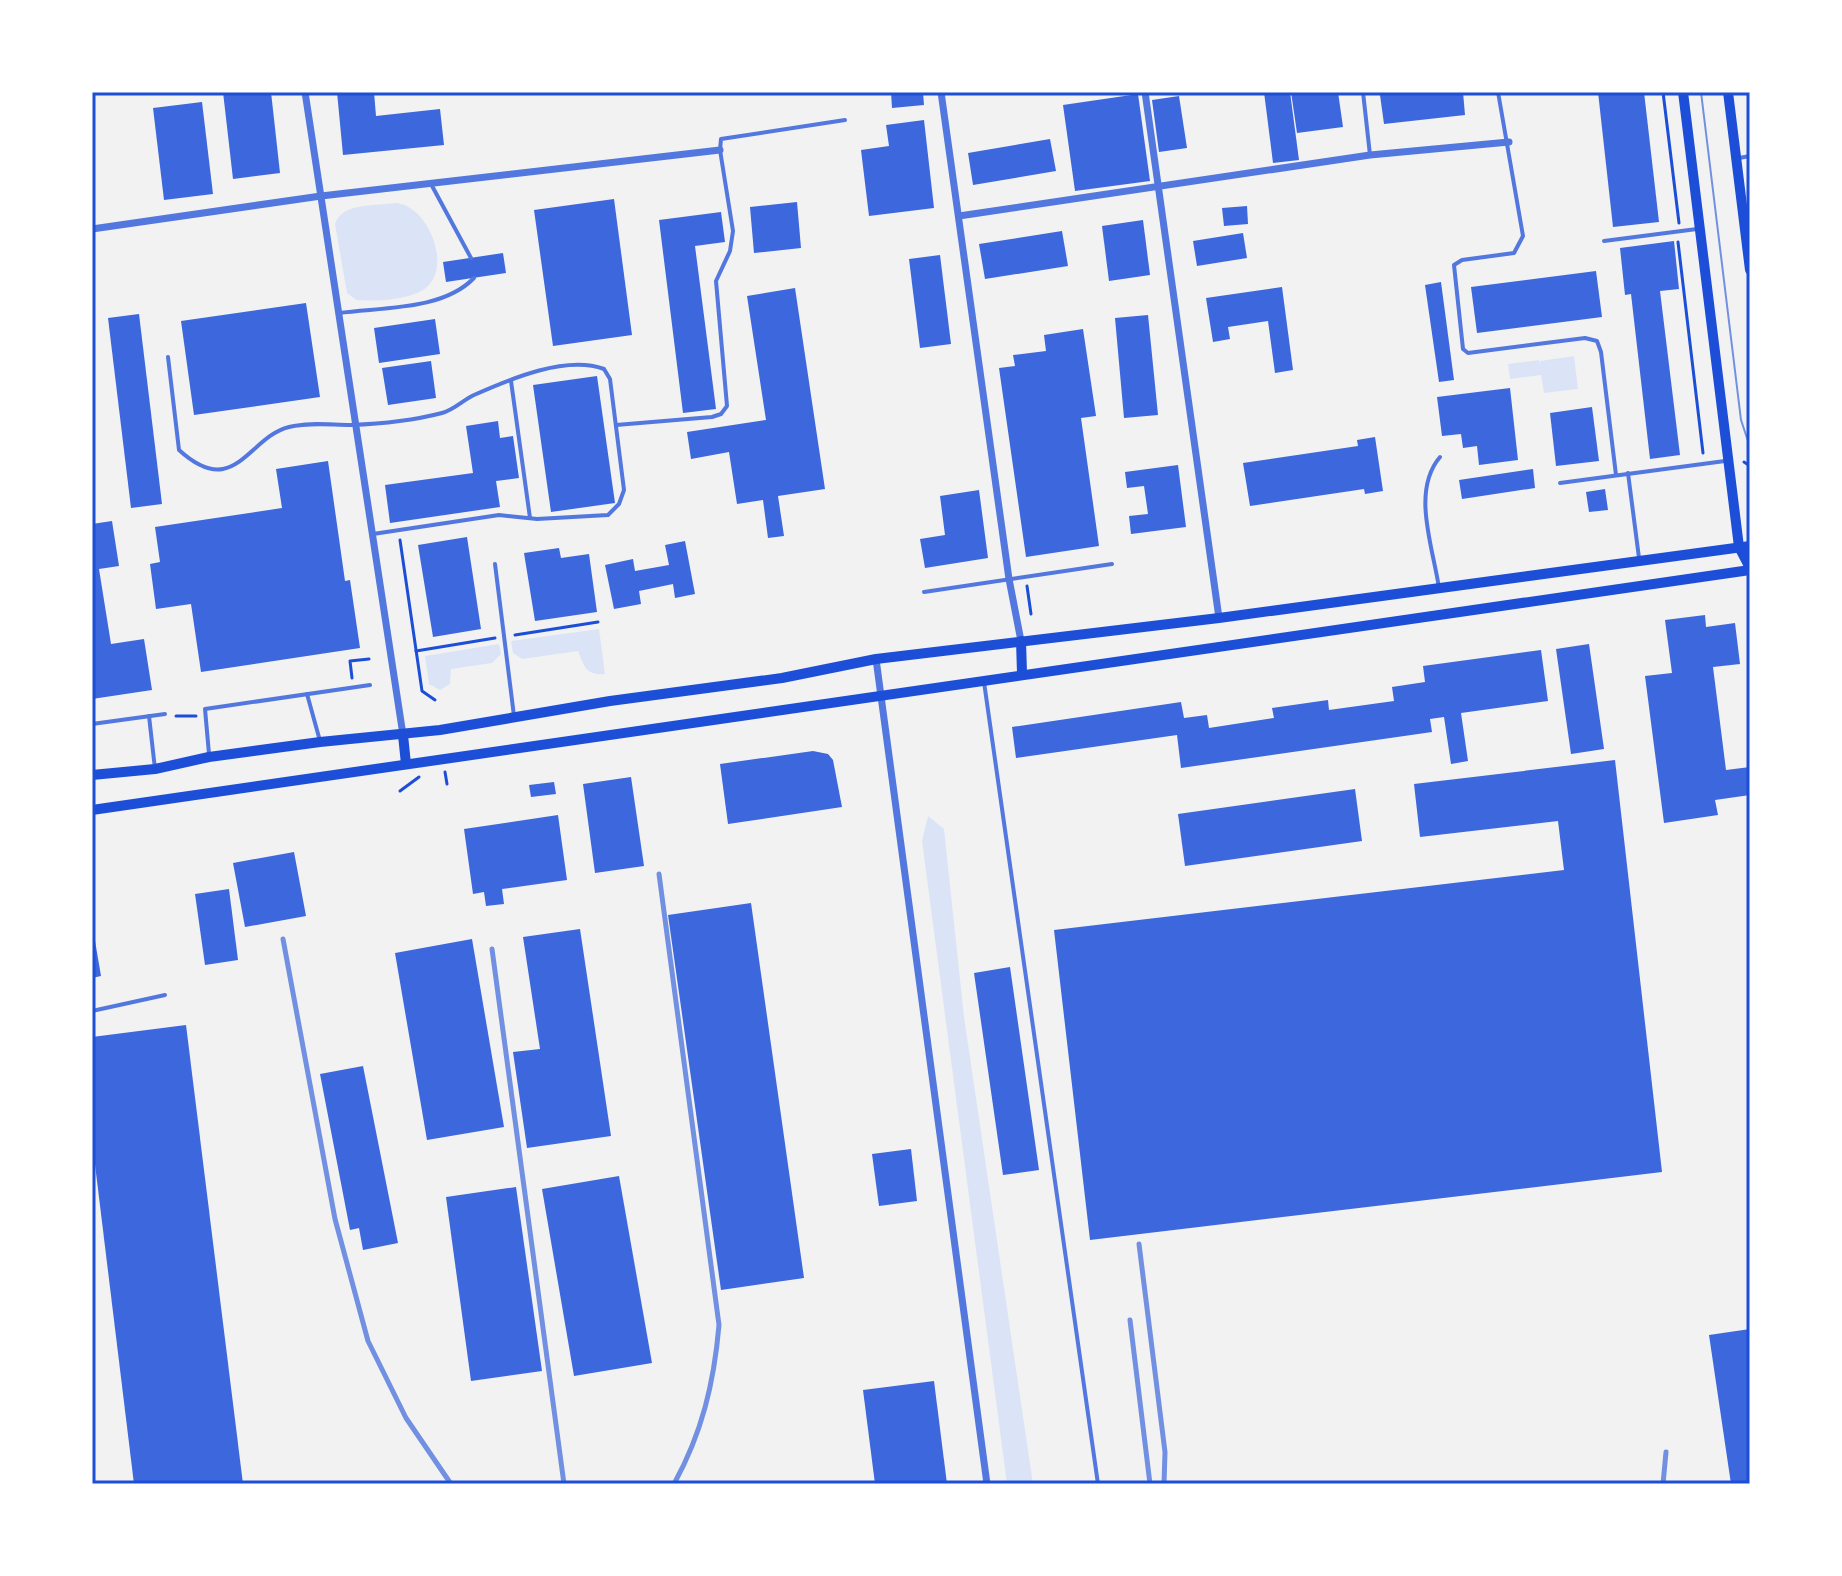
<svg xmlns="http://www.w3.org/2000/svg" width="1842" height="1576" viewBox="0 0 1842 1576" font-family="Spectral,serif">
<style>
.green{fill:#dbe4f7}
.building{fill:#3d67dc}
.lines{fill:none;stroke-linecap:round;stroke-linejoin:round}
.path{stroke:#1d4ed8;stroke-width:3}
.service{stroke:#5277de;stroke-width:4}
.minor{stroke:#5277de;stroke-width:7}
.secondary{stroke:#1d4ed8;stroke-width:10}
.tram{stroke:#7290e2;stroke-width:2}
.rail{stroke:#7290e2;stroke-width:5}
.neatline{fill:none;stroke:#1d4ed8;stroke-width:3}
</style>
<rect width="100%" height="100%" fill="#f2f2f2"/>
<!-- green -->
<g class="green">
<path d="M396,203C428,206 451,264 428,286C414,300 375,302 356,300L347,293L335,224C342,202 376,206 396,203Z"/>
<polygon points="1574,356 1578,389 1544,393 1541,375 1510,379 1508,364 1539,360 1540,365 1540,361"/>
<path d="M599,629L605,674C586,676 584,666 578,651L522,659L513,653L511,641Z"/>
<polygon points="499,644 501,654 492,663 451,669 450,684 440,690 429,684 425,656"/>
<polygon points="928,816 944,829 964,1017 1033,1484 1007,1484 922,841"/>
</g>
<!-- building -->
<g class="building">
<polygon points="223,92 271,92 280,173 233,179"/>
<polygon points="337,92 374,92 376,116 440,109 444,145 343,155"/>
<polygon points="891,92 923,92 924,105 892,108"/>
<polygon points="1264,92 1290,92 1299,160 1273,163"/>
<polygon points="1291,92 1338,92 1343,127 1297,133"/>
<polygon points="1405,92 1463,92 1465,115 1384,124 1380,95"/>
<polygon points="1598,92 1644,92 1659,222 1613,227"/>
<polygon points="1138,94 1150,181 1075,191 1063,105"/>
<polygon points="1179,96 1187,148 1159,152 1152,100"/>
<polygon points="202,102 213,194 164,200 153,108"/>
<polygon points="924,120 934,208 869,216 861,150 889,146 886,125"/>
<polygon points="1050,139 1056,171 973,185 968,153"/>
<polygon points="614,199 632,335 553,346 534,210"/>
<polygon points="797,202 801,248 754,253 750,207"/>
<polygon points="1247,206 1248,224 1224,226 1222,208"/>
<polygon points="721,212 725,242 695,246 716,409 683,413 659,220"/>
<polygon points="1143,220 1150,275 1109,281 1102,226"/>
<polygon points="1062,231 1068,266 985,279 979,244"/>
<polygon points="1243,233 1247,258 1197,266 1193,241"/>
<polygon points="1674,241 1679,289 1660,291 1680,455 1650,459 1631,294 1625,295 1620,248"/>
<polygon points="503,253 506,273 446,282 443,262"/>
<polygon points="940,255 951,344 920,348 909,259"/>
<polygon points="1596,271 1602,317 1477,333 1471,287"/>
<polygon points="1441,282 1454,380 1439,382 1425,285"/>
<polygon points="1282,287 1293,370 1275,373 1268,321 1228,327 1230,339 1213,342 1206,298"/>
<polygon points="795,288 825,489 778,496 784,536 768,538 763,500 737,504 729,452 691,459 687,432 766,420 747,296"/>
<polygon points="306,303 320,397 194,415 181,321"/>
<polygon points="139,314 162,504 131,508 108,318"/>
<polygon points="1148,315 1158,415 1124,418 1115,318"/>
<polygon points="435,319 440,354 379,363 374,328"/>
<polygon points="1083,329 1096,416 1081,418 1099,546 1026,557 999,368 1015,366 1013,355 1046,351 1044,335"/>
<polygon points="431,361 436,398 388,405 382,368"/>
<polygon points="597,376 615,503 551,512 533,385"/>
<polygon points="1510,388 1518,460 1479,465 1477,446 1463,448 1461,434 1442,436 1437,397"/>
<polygon points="1592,407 1599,461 1556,466 1550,413"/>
<polygon points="498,421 500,438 513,436 519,478 496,481 500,507 390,523 385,485 473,473 466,426"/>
<polygon points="1375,437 1383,491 1365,494 1364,489 1250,506 1243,463 1358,446 1357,440"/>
<polygon points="328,461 345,581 350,580 360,648 201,672 191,604 156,609 150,564 160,562 155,527 282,508 276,469"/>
<polygon points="1178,465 1186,527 1131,534 1129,516 1148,514 1144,486 1127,488 1125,472"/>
<polygon points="1533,469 1535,488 1462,499 1459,480"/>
<polygon points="1605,489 1608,510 1589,512 1586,492"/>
<polygon points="979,490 988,558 925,568 920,539 945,535 940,496"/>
<polygon points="112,521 119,566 99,569 111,644 144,639 152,690 92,699 92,524"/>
<polygon points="467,537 481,629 433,637 418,545"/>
<polygon points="685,541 695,594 675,598 673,584 639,591 641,604 614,609 605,565 633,559 635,571 669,565 665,545"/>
<polygon points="559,548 561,558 589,554 597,612 535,621 524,553"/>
<polygon points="1705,615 1706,627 1735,623 1740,664 1713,667 1726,770 1750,767 1750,795 1715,800 1718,815 1664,823 1645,676 1672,673 1665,620"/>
<polygon points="1589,644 1604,749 1571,754 1556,649"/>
<polygon points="1541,650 1548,701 1461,713 1468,761 1451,764 1444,717 1430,719 1432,732 1181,768 1177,735 1016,758 1012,727 1181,702 1184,718 1207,715 1209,728 1274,718 1272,708 1328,700 1329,710 1394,701 1392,687 1425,682 1423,666"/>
<polygon points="813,751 828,754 833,760 842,807 728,824 720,764"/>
<polygon points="1615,760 1662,1172 1090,1240 1054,930 1564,870 1558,821 1420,837 1414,784"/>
<polygon points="631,777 644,866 595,873 583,784"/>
<polygon points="554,782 556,794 531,797 529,785"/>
<polygon points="1355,789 1362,841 1185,866 1178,814"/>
<polygon points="558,815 567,880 502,889 504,904 486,906 484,892 473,894 464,829"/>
<polygon points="294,852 306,916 245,927 233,863"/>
<polygon points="229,889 238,960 205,965 195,894"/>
<polygon points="751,903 804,1278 721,1290 668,915"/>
<polygon points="92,923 101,976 92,978"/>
<polygon points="580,929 611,1136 527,1148 513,1052 540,1049 523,937"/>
<polygon points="472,939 504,1127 427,1140 395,953"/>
<polygon points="1010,967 1039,1170 1003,1175 974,973"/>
<polygon points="186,1025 243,1484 134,1484 92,1140 92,1037"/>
<polygon points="363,1066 398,1243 363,1250 359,1228 350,1230 320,1074"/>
<polygon points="911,1149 917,1201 879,1206 872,1154"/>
<polygon points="619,1176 652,1363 574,1376 542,1189"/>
<polygon points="516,1187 542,1371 471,1381 446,1197"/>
<polygon points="1750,1329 1750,1484 1731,1484 1709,1335"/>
<polygon points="934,1381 947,1484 875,1484 863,1390"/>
</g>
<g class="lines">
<!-- path -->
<g class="path">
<polyline points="1663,92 1679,223"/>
<polyline points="1678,242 1703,453"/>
<polyline points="1744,462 1750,466"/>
<polyline points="400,540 422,691 435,700"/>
<polyline points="1027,586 1031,614"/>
<polyline points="515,635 598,622"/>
<polyline points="416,651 495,638"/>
<polyline points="352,678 350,661 369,659"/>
<polyline points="176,716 196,716"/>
<polyline points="445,772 447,784"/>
<polyline points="400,791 419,777"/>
</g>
<!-- service -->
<g class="service">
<polyline points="1363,92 1370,155"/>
<polyline points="1498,92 1523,236 1514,253 1462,260 1454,265 1463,349 1468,353 1585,338 1597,341 1601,352 1616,475"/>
<polyline points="1739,158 1750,156"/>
<polyline points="431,184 471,258"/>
<polyline points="1604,241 1697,229"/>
<path d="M339,313C381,307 442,311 474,278"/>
<path d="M168,357L179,450C235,501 248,437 289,427C309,422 331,425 351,425C379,424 415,420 442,413C454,410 463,400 474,395C510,379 566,355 604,369L610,379L624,490L619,504L608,515L537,519L499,515L373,534"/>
<polyline points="511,381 530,518"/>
<polyline points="616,425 712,417 721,414 727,406 716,281 730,251 733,231 720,150 721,139 845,120"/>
<polyline points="1628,473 1639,558"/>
<polyline points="1560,483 1725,461"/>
<polyline points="495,564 514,716"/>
<path d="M1439,588C1433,547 1411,491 1440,457"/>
<polyline points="924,592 1112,564"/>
<polyline points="984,682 1098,1484"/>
<polyline points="307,694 320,741"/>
<polyline points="149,716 155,769"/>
<polyline points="92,724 165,714"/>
<polyline points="209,754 205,709 370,685"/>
<polyline points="92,1011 165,995"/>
</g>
<!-- minor -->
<g class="minor">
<polyline points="305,92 403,735"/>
<polyline points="941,92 1009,579 1021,641"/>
<polyline points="1145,92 1219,618"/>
<polyline points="959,216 1370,155 1509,142"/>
<polyline points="92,229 321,196 720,150"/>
<polyline points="876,659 987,1484"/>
</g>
<!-- secondary -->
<g class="secondary">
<polyline points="1683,92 1739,547 1750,568"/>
<polyline points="1728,92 1750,270"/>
<polyline points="1021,641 1022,673"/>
<polyline points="403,735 406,764"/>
<polyline points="92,775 155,769 209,757 320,742 440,730 610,701 782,678 876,659 1219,618 1750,546"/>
<polyline points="92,810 1750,570"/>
</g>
<!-- tram -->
<polyline class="tram" points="1701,92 1741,420 1750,447"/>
<!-- rail -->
<g class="rail">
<path d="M659,874L719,1325C714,1383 702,1433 674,1484"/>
<polyline points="283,939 335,1219 368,1341 406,1418 451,1484"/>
<polyline points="492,949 564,1484"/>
<polyline points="1139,1244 1165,1452 1164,1484"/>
<polyline points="1130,1320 1150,1484"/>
<polyline points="1663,1484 1666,1452"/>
</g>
</g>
<!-- border -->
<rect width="1842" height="1576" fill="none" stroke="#ffffff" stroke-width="188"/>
<rect x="94" y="94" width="1654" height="1388" class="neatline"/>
</svg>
